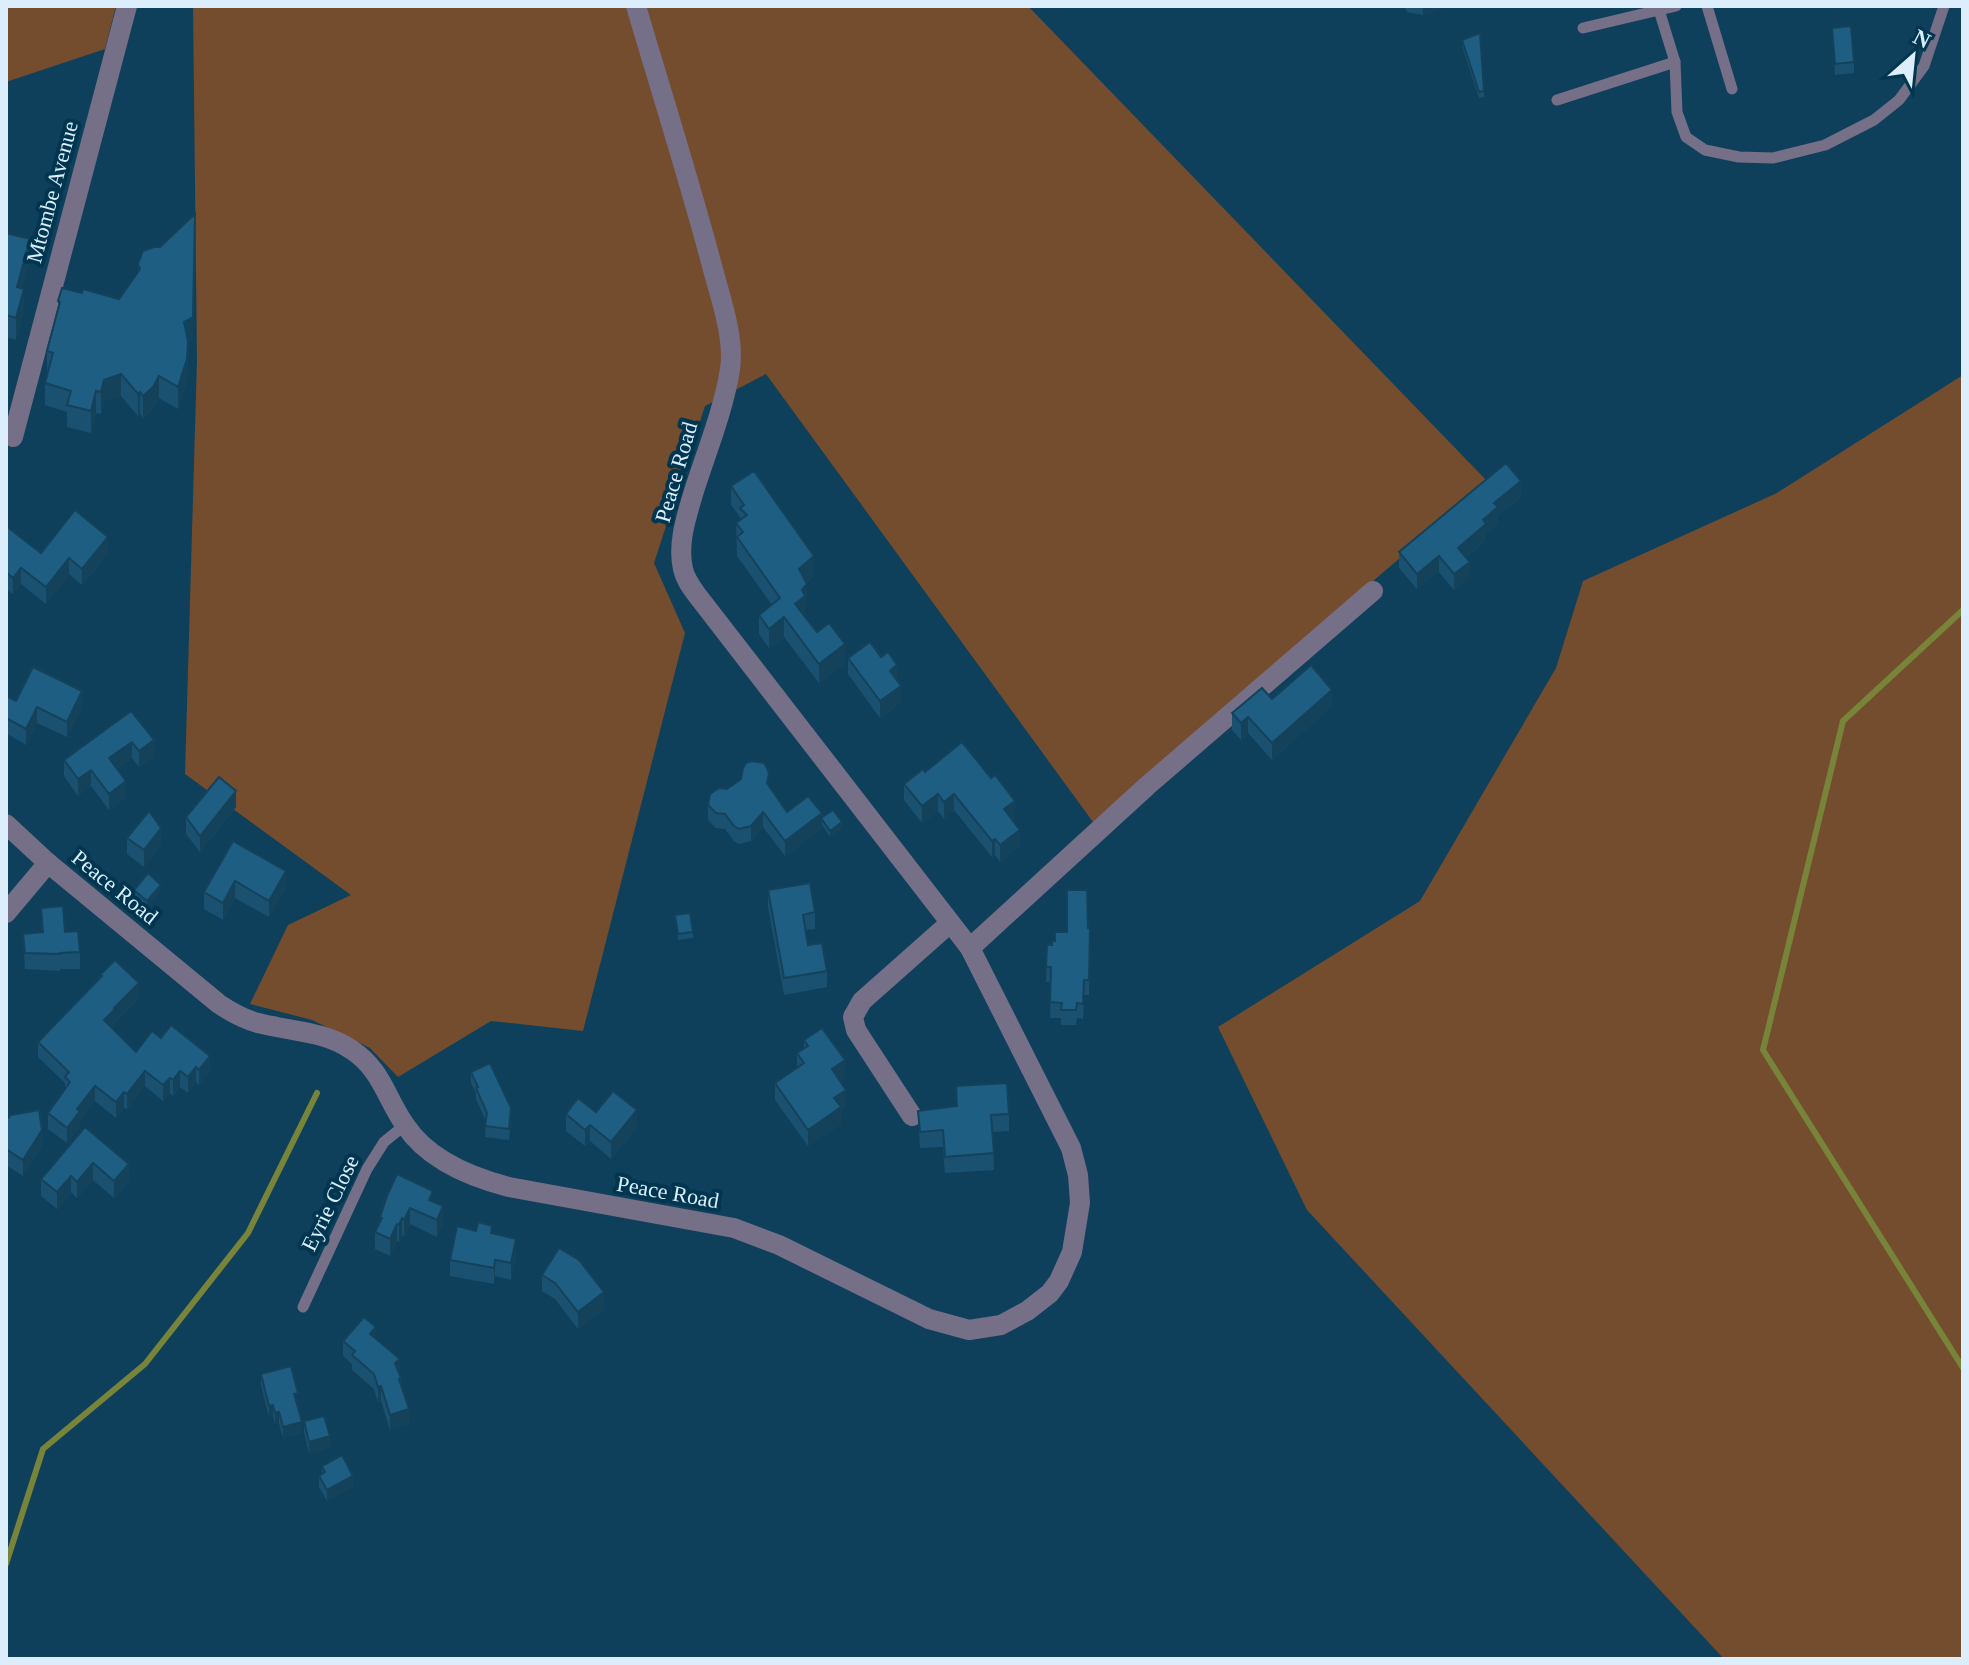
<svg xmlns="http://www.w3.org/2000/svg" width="1969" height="1665" viewBox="0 0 1969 1665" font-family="'Times New Roman',serif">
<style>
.green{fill:#744d2e}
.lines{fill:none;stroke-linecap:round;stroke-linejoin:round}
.stream{stroke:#778439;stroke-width:6}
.lane{stroke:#766f88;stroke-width:11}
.street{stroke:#766f88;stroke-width:20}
.wall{fill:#1a5170}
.shaded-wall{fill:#15425b}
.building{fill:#1e5e82;stroke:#15425b;stroke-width:2}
.labels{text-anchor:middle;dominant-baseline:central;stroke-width:8;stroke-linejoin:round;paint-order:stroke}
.street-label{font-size:22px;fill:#dceefb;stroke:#013650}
</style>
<rect width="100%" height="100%" fill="#0f405b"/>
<!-- green -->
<g class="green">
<polygon points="6,6 116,6 105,49 6,82"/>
<polygon points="193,6 1028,6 1488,482 1093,822 766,374 705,406 654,563 685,633 583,1031 491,1021 398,1077 370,1048 312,1020 250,1004 288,925 351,895 185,774 197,360"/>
<polygon points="1963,375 1963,1659 1724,1659 1307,1210 1218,1027 1420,901 1556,668 1583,581 1777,493"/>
</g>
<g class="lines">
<!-- stream -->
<g class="stream">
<polyline points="1963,610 1843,721 1763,1050 1963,1368"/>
<polyline points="6,1564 43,1449 145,1364 248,1233 317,1093"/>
</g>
<!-- lane -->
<g class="lane">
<polyline points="1707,6 1732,89"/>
<polyline points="1659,10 1675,62 1677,112 1686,137 1705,150 1739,157 1773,158 1825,145 1874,120 1899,100 1924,66 1944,6"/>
<polyline points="1583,28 1676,6"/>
<polyline points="1557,100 1675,62"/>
<polyline points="303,1307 367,1169 384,1142 405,1125"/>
</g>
<!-- street -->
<g class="street">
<polyline points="13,437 127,6"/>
<path d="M6,824L48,863L219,1004C231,1012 243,1019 258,1023C289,1031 325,1031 352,1050C382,1070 386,1098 405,1125C428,1160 470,1177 509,1187L734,1228L779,1245L929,1319L969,1330L1001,1325L1027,1311L1050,1293L1059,1281L1072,1252L1080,1203L1078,1175L1071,1148L970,948L697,595C691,587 685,579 683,569C677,543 687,515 694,491C706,453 724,409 730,369C735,336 719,294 711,262C688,176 661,91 636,6"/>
<polyline points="6,913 48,863"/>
<polyline points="970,948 1147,786 1373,591"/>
<polyline points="912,1116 856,1030 853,1017 862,1001 950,923"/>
</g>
</g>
<!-- wall -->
<g class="wall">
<polygon points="1404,6 1448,6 1423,15 1407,12"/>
<polygon points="1832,28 1854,62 1854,73 1835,75"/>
<polygon points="1462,40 1484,91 1484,97 1479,98 1462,46"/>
<polygon points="6,233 30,260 22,288 24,311 16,340 6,337"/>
<polygon points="138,264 193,339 188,342 187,381 178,409 159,398 153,408 143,418 140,414 138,416 121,396 104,401 101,414 96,413 91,433 67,427 67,412 45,405 45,383 47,373 47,351 58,309 58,301 82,293 119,299 138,271"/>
<polygon points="731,486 814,576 806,583 807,604 805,606 804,616 845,664 819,683 784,637 769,648 759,634 759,615 772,605 737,556 736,523 740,520 740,517 731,505"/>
<polygon points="1521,497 1498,515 1498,523 1486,532 1486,540 1466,557 1470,577 1454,590 1439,572 1417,589 1399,568 1399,552"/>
<polygon points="6,526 41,553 108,553 82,585 69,574 46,604 21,584 13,594 6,589"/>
<polygon points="881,657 897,680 901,702 880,718 848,674 848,658"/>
<polygon points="6,696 16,701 82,707 67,737 37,723 26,745 6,733"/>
<polygon points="1272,699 1332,706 1272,760 1248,733 1241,740 1232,730 1232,713"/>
<polygon points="131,711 154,757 139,767 132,758 117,769 126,797 109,810 91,786 78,796 64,776 64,760"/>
<polygon points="925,772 1015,817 1012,820 1020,846 1000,862 995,855 992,857 954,810 944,819 938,811 922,823 904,800 904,784"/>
<polygon points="769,786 787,812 822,818 842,828 830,837 822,825 822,828 785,856 763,827 751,841 739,844 734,841 725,829 716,828 708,820 708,805 727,789"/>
<polygon points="236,807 200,852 186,834 186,817"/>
<polygon points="127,838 161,845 144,867 127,854"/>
<polygon points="233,841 286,887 269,917 235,898 223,920 204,909 204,892"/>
<polygon points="134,890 161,890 147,906 134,895"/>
<polygon points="768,890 815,912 815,929 806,930 808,945 827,971 827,987 784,995 768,907"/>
<polygon points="41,908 65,932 80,952 80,969 60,969 60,971 25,969 23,934 42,932"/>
<polygon points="675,915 693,932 693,938 678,940"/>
<polygon points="1088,928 1090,928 1089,995 1084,995 1083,1019 1077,1018 1076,1025 1061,1025 1061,1018 1050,1018 1051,982 1046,982 1047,945 1052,945 1055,941"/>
<polygon points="100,975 139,998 115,1022 115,1025 112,1028 136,1052 161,1038 210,1071 199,1085 196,1082 188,1093 180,1087 173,1096 170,1093 163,1101 145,1086 127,1109 124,1108 116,1118 95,1101 80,1120 80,1126 67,1143 48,1129 48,1113 65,1090 65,1083 38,1057 38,1042 100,978"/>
<polygon points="804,1040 845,1077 840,1081 846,1106 841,1110 841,1124 808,1146 775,1100 775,1083 797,1068 797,1053 804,1048"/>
<polygon points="471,1072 511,1119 509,1140 485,1137 486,1121 476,1099 476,1093 471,1083"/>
<polygon points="956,1086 1009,1114 1009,1131 993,1132 994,1170 945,1173 943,1147 920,1148 918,1111 956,1107"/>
<polygon points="596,1112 637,1127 611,1159 590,1141 585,1146 566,1131 566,1114"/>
<polygon points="6,1118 42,1146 23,1176 6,1165"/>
<polygon points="85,1127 129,1181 114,1198 93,1180 77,1198 71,1192 57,1209 41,1196 41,1179"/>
<polygon points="433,1202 443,1223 437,1237 410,1224 404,1236 402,1235 399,1242 397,1241 390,1256 375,1249 375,1232 380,1221 380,1217"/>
<polygon points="492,1234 516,1256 511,1280 495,1276 494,1284 450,1276 450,1260"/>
<polygon points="542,1275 604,1309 578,1329 555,1299 542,1291"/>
<polygon points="376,1338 400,1375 409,1424 390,1430 381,1401 378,1402 374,1389 352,1370 352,1364 343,1356 343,1341"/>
<polygon points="261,1374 298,1404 302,1433 283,1438 279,1423 275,1424 273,1416 269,1417 261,1385"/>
<polygon points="304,1421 330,1447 309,1453 304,1432"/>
<polygon points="322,1466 353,1487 327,1501 319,1487 319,1476 322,1474"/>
</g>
<!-- shaded-wall -->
<g class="shaded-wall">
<polygon points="1423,6 1448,6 1423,15"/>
<polygon points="195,214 193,339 188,341 187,381 178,409 178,387 184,322"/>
<polygon points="30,239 30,260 17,309 17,287"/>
<polygon points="24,289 24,311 16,340 16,318"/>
<polygon points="121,374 121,396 104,401 101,414 101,392 104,380"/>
<polygon points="159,376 159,398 153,408 143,418 143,396"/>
<polygon points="96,391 96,413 91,433 91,411"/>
<polygon points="140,392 140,414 138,416 138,394"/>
<polygon points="1521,481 1521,497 1498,515 1498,523 1486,532 1486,540 1458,563 1458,548 1494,503"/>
<polygon points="108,537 108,553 82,585 82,569"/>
<polygon points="814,556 814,576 799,588 799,569"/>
<polygon points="1439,556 1439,572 1417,589 1417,574"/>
<polygon points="69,558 69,574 46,604 46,587"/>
<polygon points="1470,562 1470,577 1454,590 1454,574"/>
<polygon points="21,568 21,584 13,594 13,578"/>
<polygon points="807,584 807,604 805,606 805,615 795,624 795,604 802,590"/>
<polygon points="784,617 784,637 769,648 769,629"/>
<polygon points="845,644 845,664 819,683 819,664"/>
<polygon points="897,665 897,682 890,671"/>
<polygon points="901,686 901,702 880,718 880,701"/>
<polygon points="1332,690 1332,706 1272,760 1272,743"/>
<polygon points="82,691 82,707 67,737 67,722"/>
<polygon points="37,707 37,723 26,745 26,729"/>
<polygon points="1248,717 1248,733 1241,740 1241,723"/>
<polygon points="154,740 154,757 139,767 139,751"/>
<polygon points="132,742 132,758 109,775 109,758"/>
<polygon points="91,770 91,786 78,796 78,779"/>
<polygon points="126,781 126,797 109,810 109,794"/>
<polygon points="236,791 236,807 200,852 200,836"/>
<polygon points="938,794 938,811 922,823 922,806"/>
<polygon points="954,794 954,810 944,819 944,802"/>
<polygon points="1015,801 1015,817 1004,826 1004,809"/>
<polygon points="763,812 763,827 751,841 751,826"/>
<polygon points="822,813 822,828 785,856 785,841"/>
<polygon points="842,822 842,828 830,837 830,831"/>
<polygon points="161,828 161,845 144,867 144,850"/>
<polygon points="1020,830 1020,846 1000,862 1000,845"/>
<polygon points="995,839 995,855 992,857 992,841"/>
<polygon points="286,871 286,887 269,917 269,901"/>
<polygon points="235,881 235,898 223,920 223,903"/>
<polygon points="161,885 161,890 147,906 147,901"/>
<polygon points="139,983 139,998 115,1022 115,1025 104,1036 104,1020 114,1008"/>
<polygon points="210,1056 210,1071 199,1085 199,1070"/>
<polygon points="845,1060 845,1077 832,1086 832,1069"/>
<polygon points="196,1067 196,1082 188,1093 188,1077"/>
<polygon points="145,1071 145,1086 127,1109 127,1094"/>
<polygon points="180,1071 180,1087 173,1096 173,1080"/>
<polygon points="170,1078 170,1093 163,1101 163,1085"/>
<polygon points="95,1086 95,1101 80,1120 80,1126 67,1143 67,1128 77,1109"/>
<polygon points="846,1090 846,1106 841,1110 841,1124 808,1146 808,1130 834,1098"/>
<polygon points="124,1092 124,1108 116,1118 116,1102"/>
<polygon points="637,1110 637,1127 611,1159 611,1142"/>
<polygon points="590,1125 590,1141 585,1146 585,1130"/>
<polygon points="42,1130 42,1146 23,1176 23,1160"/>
<polygon points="93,1163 93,1180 77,1198 77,1182"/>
<polygon points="129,1164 129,1181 114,1198 114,1181"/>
<polygon points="71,1176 71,1192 57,1209 57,1192"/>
<polygon points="443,1206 443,1223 437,1237 437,1220"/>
<polygon points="410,1208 410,1224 404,1236 404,1220"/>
<polygon points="402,1218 402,1235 399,1242 399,1225"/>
<polygon points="397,1224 397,1241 390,1256 390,1239"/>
<polygon points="516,1239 516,1256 511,1280 511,1263"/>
<polygon points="495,1260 495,1276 494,1284 494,1268"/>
<polygon points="604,1292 604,1309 578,1329 578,1312"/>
<polygon points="376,1327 376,1342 370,1334"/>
<polygon points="400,1359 400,1375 395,1363"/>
<polygon points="381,1386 381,1401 378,1402 378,1387"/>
<polygon points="273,1405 273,1416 269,1417 269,1406"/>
<polygon points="409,1409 409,1424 390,1430 390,1415"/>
<polygon points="279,1412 279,1423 275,1424 275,1413"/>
<polygon points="302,1422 302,1433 283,1438 283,1427"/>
<polygon points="330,1436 330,1447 309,1453 309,1442"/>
<polygon points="353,1476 353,1487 327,1501 327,1490"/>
</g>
<!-- building -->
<g class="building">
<polygon points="1851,26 1854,62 1835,64 1832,28"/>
<polygon points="1480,33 1484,91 1479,92 1462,40"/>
<polygon points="195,214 193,317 184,322 188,341 187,359 178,387 159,376 153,387 143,396 140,392 138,394 121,374 104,380 101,392 96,391 91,411 67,405 71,391 45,383 53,353 47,351 60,302 58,301 62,288 82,293 83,289 119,299 140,269 138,264 143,251 154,247 160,247"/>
<polygon points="6,233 30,239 17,287 24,289 16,318 6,315"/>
<polygon points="1506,463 1521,481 1494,503 1498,507 1483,520 1486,524 1458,548 1470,562 1454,574 1439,556 1417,574 1399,552"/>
<polygon points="754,471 814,556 799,569 807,584 802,590 805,596 795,604 817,632 829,623 845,644 819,664 784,617 769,629 759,615 780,598 737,537 743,532 736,523 747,515 740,508 744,505 731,486"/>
<polygon points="75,510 108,537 82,569 69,558 46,587 21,568 13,578 6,572 6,526 41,553"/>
<polygon points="870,642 881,657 888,652 897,665 890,671 901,686 880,701 848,658"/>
<polygon points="1311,665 1332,690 1272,743 1248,717 1241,723 1232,713 1262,688 1272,699"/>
<polygon points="33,667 82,691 67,722 37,707 26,729 6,718 6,696 16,701"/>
<polygon points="131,711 154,740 139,751 132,742 109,758 126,781 109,794 91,770 78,779 64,760"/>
<polygon points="962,742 991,778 995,775 1015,801 1004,809 1020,830 1000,845 995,839 992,841 954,794 944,802 938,794 922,806 904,784 923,769 925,772"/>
<polygon points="752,761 764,763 767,768 769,774 767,783 787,812 808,796 822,813 785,841 763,812 751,826 739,829 734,826 725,814 716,813 708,805 710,794 719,788 727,789 741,779 743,768 746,763"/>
<polygon points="219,777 236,791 200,836 186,817"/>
<polygon points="833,810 842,822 830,831 821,818"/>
<polygon points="149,811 161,828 144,850 127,838"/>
<polygon points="233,841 286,871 269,901 235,881 223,903 204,892"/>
<polygon points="148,873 161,885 147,901 134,890"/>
<polygon points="810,883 815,912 803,915 808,945 822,943 827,971 784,978 768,890"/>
<polygon points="1067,890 1087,890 1088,928 1090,928 1089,980 1084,980 1083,1004 1077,1003 1076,1010 1061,1010 1062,1003 1050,1002 1051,967 1046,967 1047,945 1052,945 1052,941 1055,941 1055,932 1067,932"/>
<polygon points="63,906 65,932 78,931 80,952 60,953 60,954 25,953 23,934 43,932 41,908"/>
<polygon points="690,913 693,932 678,934 675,915"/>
<polygon points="115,960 139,983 114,1008 115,1009 104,1020 136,1052 152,1031 161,1038 171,1025 210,1056 199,1070 196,1067 188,1077 180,1071 173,1080 170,1078 163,1085 145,1071 127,1094 124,1092 116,1102 95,1086 77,1109 80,1111 67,1128 48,1113 70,1082 65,1077 69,1072 38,1042 102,976 100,975"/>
<polygon points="822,1028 845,1060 832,1069 846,1090 834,1098 841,1107 808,1130 775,1083 804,1063 797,1053 808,1046 804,1040"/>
<polygon points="490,1063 511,1108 509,1129 485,1126 487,1113 476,1088 478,1087 471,1072"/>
<polygon points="1007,1083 1009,1114 991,1115 994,1153 945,1157 943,1130 920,1132 918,1111 957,1106 956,1086"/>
<polygon points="613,1091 637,1110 611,1142 590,1125 585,1130 566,1114 578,1098 596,1112"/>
<polygon points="39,1110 42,1130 23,1160 6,1149 6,1118 8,1118 11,1115"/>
<polygon points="85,1127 129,1164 114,1181 93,1163 77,1182 71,1176 57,1192 41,1179"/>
<polygon points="397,1174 433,1191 429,1200 443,1206 437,1220 410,1208 404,1220 402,1218 399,1225 397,1224 390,1239 375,1232 382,1218 380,1217 387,1196"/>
<polygon points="478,1222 492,1226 491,1233 516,1239 511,1263 495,1260 494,1268 450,1260 457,1226 476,1231"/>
<polygon points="559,1248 579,1260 604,1292 578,1312 555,1283 542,1275"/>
<polygon points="364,1317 376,1327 370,1334 400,1359 395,1363 401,1378 399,1379 409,1409 390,1415 381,1386 378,1387 374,1374 352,1355 355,1351 343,1341"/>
<polygon points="291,1366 298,1393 294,1394 302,1422 283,1427 279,1412 275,1413 273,1405 269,1406 261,1374"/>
<polygon points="324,1416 330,1436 309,1442 304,1421"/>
<polygon points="342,1455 353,1476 327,1490 319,1476 325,1472 322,1466"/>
</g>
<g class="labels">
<!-- street labels -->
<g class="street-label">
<text transform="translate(52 192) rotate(-75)">Mtombe Avenue</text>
<text transform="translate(676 472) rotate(-74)">Peace Road</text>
<text transform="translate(115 887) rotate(39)">Peace Road</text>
<text transform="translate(668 1192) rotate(10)">Peace Road</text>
<text transform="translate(330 1203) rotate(-64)">Eyrie Close</text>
</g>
</g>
<!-- border -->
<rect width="1969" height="1665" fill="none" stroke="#dceefb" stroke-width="16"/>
<!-- north arrow -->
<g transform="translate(1913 56) rotate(27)" stroke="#013650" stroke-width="6" paint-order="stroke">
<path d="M0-6L14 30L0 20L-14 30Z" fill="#dceefb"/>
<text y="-12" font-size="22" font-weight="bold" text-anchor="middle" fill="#dceefb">N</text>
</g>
</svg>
